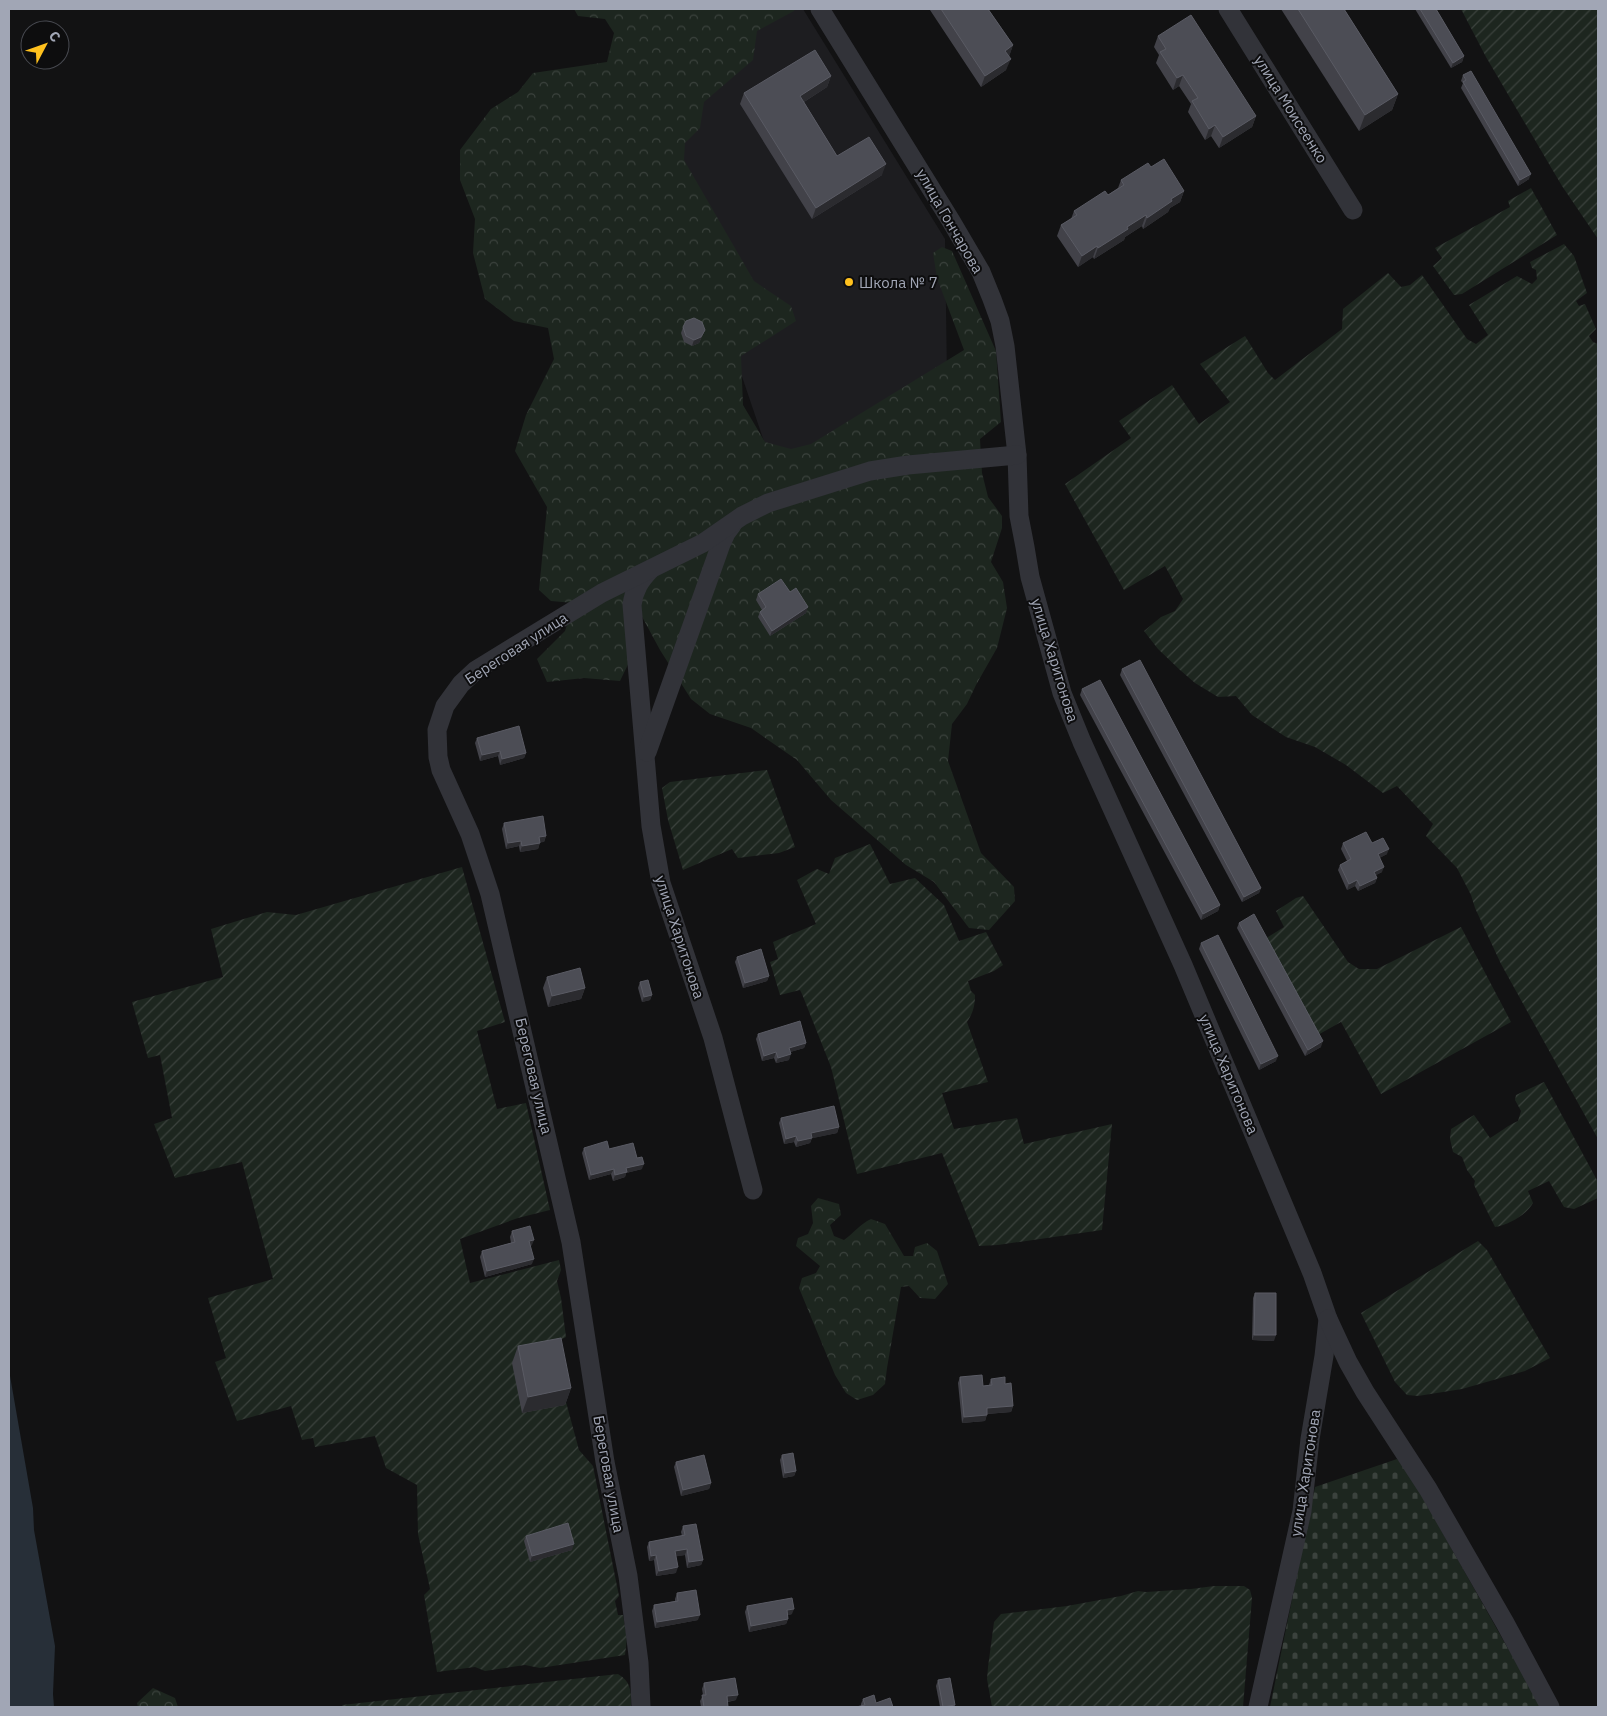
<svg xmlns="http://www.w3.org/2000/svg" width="1607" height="1716" viewBox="0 0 1607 1716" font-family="'IBM Plex Sans',sans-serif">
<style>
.built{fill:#1d1d20}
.forest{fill:url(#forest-crowns)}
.cemetery{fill:url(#cemetery-stones)}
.garden{fill:url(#garden-furrows)}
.water{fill:#272f38}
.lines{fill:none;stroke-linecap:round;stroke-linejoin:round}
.street{stroke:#323339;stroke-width:19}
.wall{fill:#424249}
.shaded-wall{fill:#2b2b2f}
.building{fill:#4c4d55;stroke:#5a5b64}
.poi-dot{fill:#ffc11e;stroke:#0d0d0e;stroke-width:2}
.labels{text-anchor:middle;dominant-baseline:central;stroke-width:4;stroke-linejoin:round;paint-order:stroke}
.street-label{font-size:15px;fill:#a1a6b5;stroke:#0d0d0e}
.poi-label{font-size:15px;fill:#a1a6b5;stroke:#0d0d0e;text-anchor:start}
</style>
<defs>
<pattern id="forest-crowns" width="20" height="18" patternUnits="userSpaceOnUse" patternTransform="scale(1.25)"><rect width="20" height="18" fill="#1d261f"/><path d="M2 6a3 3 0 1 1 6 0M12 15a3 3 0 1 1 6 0" fill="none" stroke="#3b423d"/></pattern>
<pattern id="cemetery-stones" width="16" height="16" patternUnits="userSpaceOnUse" patternTransform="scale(1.25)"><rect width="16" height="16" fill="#1d261f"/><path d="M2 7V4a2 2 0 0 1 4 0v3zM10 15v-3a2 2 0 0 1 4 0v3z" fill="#3b423d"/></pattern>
<pattern id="garden-furrows" width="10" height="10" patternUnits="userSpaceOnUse" patternTransform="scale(1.25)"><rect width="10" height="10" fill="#1d261f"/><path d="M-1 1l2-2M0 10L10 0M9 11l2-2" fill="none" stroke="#3b423d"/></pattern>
</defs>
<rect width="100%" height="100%" fill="#121213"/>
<!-- built -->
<polygon class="built" points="755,9 803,9 945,239 947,376 774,471 734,353 630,86"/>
<!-- forest -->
<g class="forest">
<polygon points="574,9 795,9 794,11 757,31 753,60 704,102 700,128 685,143 684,160 754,281 791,306 796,321 741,356 743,405 765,442 791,449 811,444 964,350 937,278 933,253 942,247 952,251 996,351 1001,422 980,439 982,473 988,497 1002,516 1002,528 991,562 1003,582 1007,608 997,648 976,685 967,704 952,724 948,761 981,853 1014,887 1015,901 989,930 969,928 934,882 906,865 831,800 797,760 751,728 710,714 691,699 660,650 640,613 635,650 620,681 584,678 547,682 537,659 565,631 574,603 551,601 539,590 547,507 515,451 526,415 554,359 548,328 514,321 485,299 473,253 475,219 460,180 460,150 491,109 518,92 533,73 607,62 614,33 605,19 578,16"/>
<path d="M818,1198L839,1204L841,1215L830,1225L834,1236L844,1240C854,1233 860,1224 871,1219L885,1224L904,1256H913L915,1247L927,1243L937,1251L948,1284L935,1299L920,1298L909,1286L901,1287L887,1368L885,1384L873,1395L857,1400L846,1393L835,1375L799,1288L802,1278L816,1273L820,1266L796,1246L798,1238L808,1234L813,1223L811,1206Z"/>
<polygon points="153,1688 175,1698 178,1707 138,1707 137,1703"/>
</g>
<!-- cemetery -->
<polygon class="cemetery" points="1397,1459 1410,1475 1541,1707 1270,1707 1315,1487"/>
<!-- garden -->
<g class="garden">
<polygon points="1461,9 1598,9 1598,239 1562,186 1486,57"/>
<polygon points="1531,188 1557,235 1462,294 1454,295 1433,266 1442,258 1435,248 1510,207 1508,201"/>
<polygon points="1564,244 1574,256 1587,293 1576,301 1579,306 1585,304 1596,329 1589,336 1593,342 1598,344 1598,1139 1501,964 1475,908 1471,895 1457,868 1426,836 1433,824 1397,786 1383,793 1346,765 1315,747 1286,737 1252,715 1236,696 1218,697 1195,683 1180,670 1158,649 1144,631 1161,617 1175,611 1183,599 1165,566 1124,590 1065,484 1131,438 1119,421 1172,385 1199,424 1230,402 1200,364 1245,336 1268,373 1275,380 1342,329 1343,309 1388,273 1401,287 1410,285 1422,275 1467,339 1476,344 1488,335 1469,305 1517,276 1532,284 1537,279 1536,270 1532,268 1530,262"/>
<polygon points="767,770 795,847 779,853 738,858 732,849 683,870 668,820 662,788 670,782"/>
<path d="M870,844L890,884L915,878L944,905L959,941L986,932L1003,965L994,971L968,981L971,991L975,995C975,1006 973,1013 967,1022L988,1082L942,1093L954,1129L1017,1118L1024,1144L1112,1124L1102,1230L998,1245L979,1246L942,1153L857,1174L831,1067L802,994L800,990L780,995L770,962L778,959L773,942L816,924L797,880L817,869L829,874L835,858Z"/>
<polygon points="462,867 505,1022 477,1031 497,1109 526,1103 550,1210 518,1218 460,1239 470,1283 559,1260 561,1270 557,1281 561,1298 566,1337 556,1342 566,1402 579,1450 593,1466 619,1596 615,1601 618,1615 623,1615 627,1638 625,1655 540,1668 525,1665 485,1671 475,1667 437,1672 424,1595 430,1589 418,1534 417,1485 386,1468 375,1436 315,1447 313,1438 302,1440 291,1406 237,1421 215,1362 226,1358 208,1298 273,1279 242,1162 175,1178 154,1124 172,1118 160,1055 148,1058 132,1002 223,977 211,929 267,912 296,915"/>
<polygon points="1303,896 1348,962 1359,969 1377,969 1461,927 1511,1022 1381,1094 1341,1022 1316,1036 1263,940 1284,927 1276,911 1296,898"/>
<path d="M1544,1082L1598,1182V1198L1574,1209L1564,1207L1549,1181L1528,1191L1533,1203C1526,1215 1509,1225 1495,1227L1474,1185L1475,1181L1467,1170L1462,1157L1453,1152L1450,1139L1451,1129L1474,1115L1490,1138C1499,1133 1508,1125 1518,1121L1521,1111L1515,1100L1516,1095Z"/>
<polygon points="1478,1241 1487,1250 1550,1358 1525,1371 1462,1389 1418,1396 1407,1395 1395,1382 1361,1313"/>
<polygon points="1214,1586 1244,1586 1250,1590 1252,1598 1243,1707 992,1707 987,1679 988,1667 994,1622 1001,1614 1067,1606 1121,1596 1138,1591 1146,1592 1191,1589"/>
<path d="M618,1674C632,1682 631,1693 631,1707H343L342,1705Z"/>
</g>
<!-- water -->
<polygon class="water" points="9,1370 33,1508 34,1530 55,1646 53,1694 54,1707 9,1707"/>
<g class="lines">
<!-- street -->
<g class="street">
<polyline points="820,9 951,221 981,272 992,299 1000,321 1005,346 1017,455 1019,516 1025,547 1030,577 1062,693 1082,742 1183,965 1312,1273 1328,1319 1324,1356 1310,1439 1302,1511 1258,1707"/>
<polyline points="1228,9 1353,210"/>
<path d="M651,569C640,580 634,590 632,605L651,826L661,883L713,1038L753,1190"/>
<polyline points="647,752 721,544 726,533 732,525"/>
<polyline points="1328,1319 1348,1362 1365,1392 1428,1489 1505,1623 1550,1707"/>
<polyline points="641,1707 639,1663 628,1576 605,1462 571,1242 490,894 470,834 441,770 438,757 437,730 445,706 461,684 476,670 602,593 703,543 742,516 768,503 870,471 908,465 1017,455"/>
</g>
</g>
<!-- wall -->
<g class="wall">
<polygon points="931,9 988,9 1013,45 1009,56 1006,70 981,87 930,10"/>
<polygon points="1281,9 1344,9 1398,94 1392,110 1359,131"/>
<polygon points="1415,9 1436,9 1464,56 1462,62 1451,68"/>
<polygon points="1158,36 1256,116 1252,127 1219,148 1211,136 1205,140 1188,112 1191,104 1179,86 1173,90 1156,63 1159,55 1154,47"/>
<polygon points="1463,75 1529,179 1518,186 1461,88 1463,83 1461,81"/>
<polygon points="831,76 827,87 804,102 837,156 882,175 812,219 740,104 744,93"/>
<polygon points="1151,167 1184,191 1180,202 1170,208 1168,212 1143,229 1142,226 1125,237 1124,240 1094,259 1093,257 1078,267 1057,236 1061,225 1071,219 1074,211 1108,195 1118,188 1121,180"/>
<polygon points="683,327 705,330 699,343 692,346 684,342 681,333"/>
<polygon points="790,592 806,613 770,636 758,617 760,612 762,610 756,600 758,594"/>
<polygon points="1122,669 1261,888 1259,893 1242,902 1120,675"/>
<polygon points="1082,689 1220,905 1218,911 1201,920 1080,695"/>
<polygon points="477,738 526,753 524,758 500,765 498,756 480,761 475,743"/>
<polygon points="504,823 546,836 544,842 540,842 538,849 520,852 519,846 506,849 502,829"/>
<polygon points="1343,843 1372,843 1387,854 1379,858 1382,872 1376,875 1377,878 1375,883 1358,891 1355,886 1347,890 1338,870 1340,865 1347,861 1341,849"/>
<polygon points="1239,923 1321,1047 1305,1056 1237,928"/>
<polygon points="1201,943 1276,1061 1259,1070 1199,949"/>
<polygon points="737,957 769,976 767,981 743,988 735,962"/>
<polygon points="547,977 585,988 581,999 548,1007 543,988"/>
<polygon points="640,982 652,995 650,1000 642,1002 638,988"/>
<polygon points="758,1034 806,1043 804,1048 790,1052 789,1060 776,1063 774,1058 762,1061 756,1039"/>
<polygon points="781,1118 839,1127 837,1133 812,1138 810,1143 796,1147 794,1142 784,1144 779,1123"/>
<polygon points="584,1148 609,1149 637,1158 642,1169 626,1173 625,1177 613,1181 611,1174 589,1180 582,1153"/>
<polygon points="512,1231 532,1245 530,1246 532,1264 485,1277 480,1257 482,1251 511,1243 510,1237"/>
<polygon points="1255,1293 1274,1341 1252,1340 1253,1298"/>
<polygon points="518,1346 571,1388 565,1405 522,1413 512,1363"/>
<polygon points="960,1377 983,1386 989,1385 991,1379 1005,1384 1013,1406 1011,1412 987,1414 985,1421 962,1423 958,1383"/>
<polygon points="782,1455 796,1471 794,1476 783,1478 780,1460"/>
<polygon points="676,1462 711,1483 709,1489 681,1496 674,1467"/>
<polygon points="683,1526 703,1560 701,1565 687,1568 685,1555 676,1556 676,1573 656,1576 654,1560 649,1561 647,1547 649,1542 682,1536 681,1532"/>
<polygon points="526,1536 572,1550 530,1562 524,1541"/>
<polygon points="677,1593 698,1620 655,1628 652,1611 654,1605 675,1601 675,1599"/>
<polygon points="747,1606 792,1614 788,1615 788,1619 786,1624 749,1632 745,1612"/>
<polygon points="938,1680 955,1705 954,1707 940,1707 936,1686"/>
<polygon points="704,1683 736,1700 728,1702 728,1707 701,1707 700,1701 703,1695 702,1689"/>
<polygon points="863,1699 876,1703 861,1706 861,1704"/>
</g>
<!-- shaded-wall -->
<g class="shaded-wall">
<polygon points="1013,45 1009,57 1005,51"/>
<polygon points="1464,56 1462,62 1451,68 1453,63"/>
<polygon points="1011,59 1006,70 981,87 985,76"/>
<polygon points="1183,75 1179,86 1173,90 1177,78"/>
<polygon points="831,76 827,87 796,107 800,96"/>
<polygon points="1398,94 1392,110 1359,131 1365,115"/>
<polygon points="1256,116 1252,127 1219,148 1223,137"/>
<polygon points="1215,125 1211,136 1205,140 1209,129"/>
<polygon points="886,164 882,175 812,219 816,208"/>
<polygon points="1531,174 1529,179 1518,186 1520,180"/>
<polygon points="1184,191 1180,202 1170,208 1168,212 1143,229 1147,218 1171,199"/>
<polygon points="1146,215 1142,226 1125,237 1124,240 1094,259 1098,248 1127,227"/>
<polygon points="1097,246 1093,257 1078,267 1082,256"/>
<polygon points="705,330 699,343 692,346 694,340"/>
<polygon points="808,607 806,613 770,636 772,631"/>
<polygon points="500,751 498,756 480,761 482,755"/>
<polygon points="526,753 524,758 500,765 502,759"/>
<polygon points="546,836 544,842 537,843 539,837"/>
<polygon points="521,841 519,846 506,849 508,843"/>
<polygon points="540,843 538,849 520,852 522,846"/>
<polygon points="1389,849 1387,854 1376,860 1378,854"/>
<polygon points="1384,867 1382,872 1372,877 1374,872"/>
<polygon points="1377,878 1375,883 1358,891 1360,886"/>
<polygon points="1357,880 1355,886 1347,890 1349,884"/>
<polygon points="1261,888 1259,893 1242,902 1244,897"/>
<polygon points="1220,905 1218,911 1201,920 1203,914"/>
<polygon points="769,976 767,981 743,988 745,983"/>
<polygon points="585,988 581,999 548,1007 552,996"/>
<polygon points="652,995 650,1000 642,1002 644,997"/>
<polygon points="1323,1041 1321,1047 1305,1056 1308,1050"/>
<polygon points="806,1043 804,1048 787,1053 789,1048"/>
<polygon points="776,1052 774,1058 762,1061 764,1056"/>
<polygon points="791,1054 789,1060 776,1063 778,1058"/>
<polygon points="1278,1056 1276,1061 1259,1070 1261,1064"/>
<polygon points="839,1127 837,1133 809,1139 811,1133"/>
<polygon points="796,1136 794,1142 784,1144 786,1139"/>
<polygon points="812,1138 810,1143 796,1147 798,1141"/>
<polygon points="644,1164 642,1169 626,1173 625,1177 613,1181 615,1175 626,1168"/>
<polygon points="614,1169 611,1174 589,1180 591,1175"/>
<polygon points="534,1240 532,1245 527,1247 529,1241"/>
<polygon points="534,1259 532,1264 485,1277 487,1271"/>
<polygon points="1254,1335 1276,1335 1274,1341 1252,1340"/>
<polygon points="571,1388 565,1405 522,1413 528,1397"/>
<polygon points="1013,1406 1011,1412 985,1414 987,1408"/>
<polygon points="987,1415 985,1421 962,1423 964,1417"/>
<polygon points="796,1471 794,1476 783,1478 785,1473"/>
<polygon points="711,1483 709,1489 681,1496 683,1490"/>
<polygon points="574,1544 572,1550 530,1562 532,1556"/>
<polygon points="687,1549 685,1555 673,1557 675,1551"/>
<polygon points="656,1555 654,1560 649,1561 651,1556"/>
<polygon points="703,1560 701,1565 687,1568 689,1562"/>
<polygon points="678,1567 676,1573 656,1576 659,1571"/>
<polygon points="794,1609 792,1614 785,1616 787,1610"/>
<polygon points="700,1615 698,1620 655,1628 657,1622"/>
<polygon points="788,1619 786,1624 749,1632 751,1626"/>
<polygon points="738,1695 736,1700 725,1702 727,1696"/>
<polygon points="955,1705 954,1707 943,1707"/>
</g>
<!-- building -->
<g class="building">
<polygon points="941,9 988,9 1013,45 1005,51 1011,59 985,76"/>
<polygon points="1298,9 1344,9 1398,94 1365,115"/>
<polygon points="1420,9 1436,9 1464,56 1453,63"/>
<polygon points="1191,15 1256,116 1223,137 1215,125 1209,129 1192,101 1198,98 1183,75 1177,78 1160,52 1166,49 1158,36"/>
<polygon points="815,50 831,76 800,96 837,156 869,137 886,164 816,208 744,93"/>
<polygon points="1471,71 1531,174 1520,180 1463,82 1466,80 1463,75"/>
<polygon points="1164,159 1184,191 1171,199 1172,201 1147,218 1146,215 1127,227 1128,229 1098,248 1097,246 1082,256 1061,225 1077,215 1074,211 1105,191 1108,195 1124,185 1121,180 1148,163 1151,167"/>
<polygon points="694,318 702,322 705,330 701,337 694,340 686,336 683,327 686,321"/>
<polygon points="781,579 790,592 796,588 808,607 772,631 760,612 766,607 758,594"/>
<polygon points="1140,660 1261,888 1244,897 1122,669"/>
<polygon points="1100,680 1220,905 1203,914 1082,689"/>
<polygon points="519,726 526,753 502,759 500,751 482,755 477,738"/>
<polygon points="543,816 546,836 539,837 540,843 522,846 521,841 508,843 504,823"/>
<polygon points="1366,832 1372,843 1383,838 1389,849 1378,854 1384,867 1374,872 1377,878 1360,886 1357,880 1349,884 1340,865 1351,859 1343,843"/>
<polygon points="1254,914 1323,1041 1308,1050 1239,923"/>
<polygon points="1218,935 1278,1056 1261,1064 1201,943"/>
<polygon points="761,949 769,976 745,983 737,957"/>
<polygon points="580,968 585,988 552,996 547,977"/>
<polygon points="648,980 652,995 644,997 640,982"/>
<polygon points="800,1021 806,1043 789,1048 791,1054 778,1058 776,1052 764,1056 758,1034"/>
<polygon points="834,1106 839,1127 811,1133 812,1138 798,1141 796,1136 786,1139 781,1118"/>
<polygon points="607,1141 609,1149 633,1143 637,1158 642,1157 644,1164 626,1168 627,1172 615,1175 614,1169 591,1175 584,1148"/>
<polygon points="530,1226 534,1240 529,1241 534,1259 487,1271 482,1251 515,1242 512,1231"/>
<polygon points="1255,1293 1276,1293 1276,1335 1254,1335"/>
<polygon points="561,1338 571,1388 528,1397 518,1346"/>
<polygon points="982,1375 983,1386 992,1385 991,1379 1005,1377 1005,1384 1011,1383 1013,1406 987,1408 987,1415 964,1417 960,1377"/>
<polygon points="793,1453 796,1471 785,1473 782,1455"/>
<polygon points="704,1455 711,1483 683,1490 676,1462"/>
<polygon points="568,1523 574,1544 532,1556 526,1536"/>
<polygon points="696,1524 703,1560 689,1562 687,1549 675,1551 678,1567 659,1571 656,1555 651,1556 649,1542 685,1535 683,1526"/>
<polygon points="696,1590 700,1615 657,1622 654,1605 678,1601 677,1593"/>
<polygon points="792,1598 794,1609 787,1610 788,1619 751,1626 747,1606"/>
<polygon points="735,1678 738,1695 727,1696 728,1707 704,1707 702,1695 706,1695 704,1683"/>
<polygon points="950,1678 955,1705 943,1707 938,1680"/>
<polygon points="874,1695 876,1703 890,1698 893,1707 856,1707 865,1705 863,1699"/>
</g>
<!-- markers -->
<circle class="poi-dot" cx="849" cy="282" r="5"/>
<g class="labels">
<!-- street labels -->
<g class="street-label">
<text transform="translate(1291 109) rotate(58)">улица Моисеенко</text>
<text transform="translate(950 221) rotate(60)">улица Гончарова</text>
<text transform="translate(516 648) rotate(-33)">Береговая улица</text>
<text transform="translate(1055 660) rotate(73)">улица Харитонова</text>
<text transform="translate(680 937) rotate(72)">улица Харитонова</text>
<text transform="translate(1229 1074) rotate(67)">улица Харитонова</text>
<text transform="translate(534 1076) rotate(77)">Береговая улица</text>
<text transform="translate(1305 1473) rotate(-81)">улица Харитонова</text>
<text transform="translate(609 1474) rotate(80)">Береговая улица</text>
</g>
<!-- poi labels -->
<g class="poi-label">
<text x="859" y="282">Школа № 7</text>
</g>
</g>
<!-- border -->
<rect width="1607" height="1716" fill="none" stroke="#a1a6b5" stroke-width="20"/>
<!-- north arrow -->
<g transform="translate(45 45) rotate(49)"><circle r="24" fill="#0d0d0e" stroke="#484a51"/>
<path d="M0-4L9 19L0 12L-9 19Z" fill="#ffc11e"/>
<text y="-8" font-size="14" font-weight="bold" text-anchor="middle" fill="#a1a6b5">С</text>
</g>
</svg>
